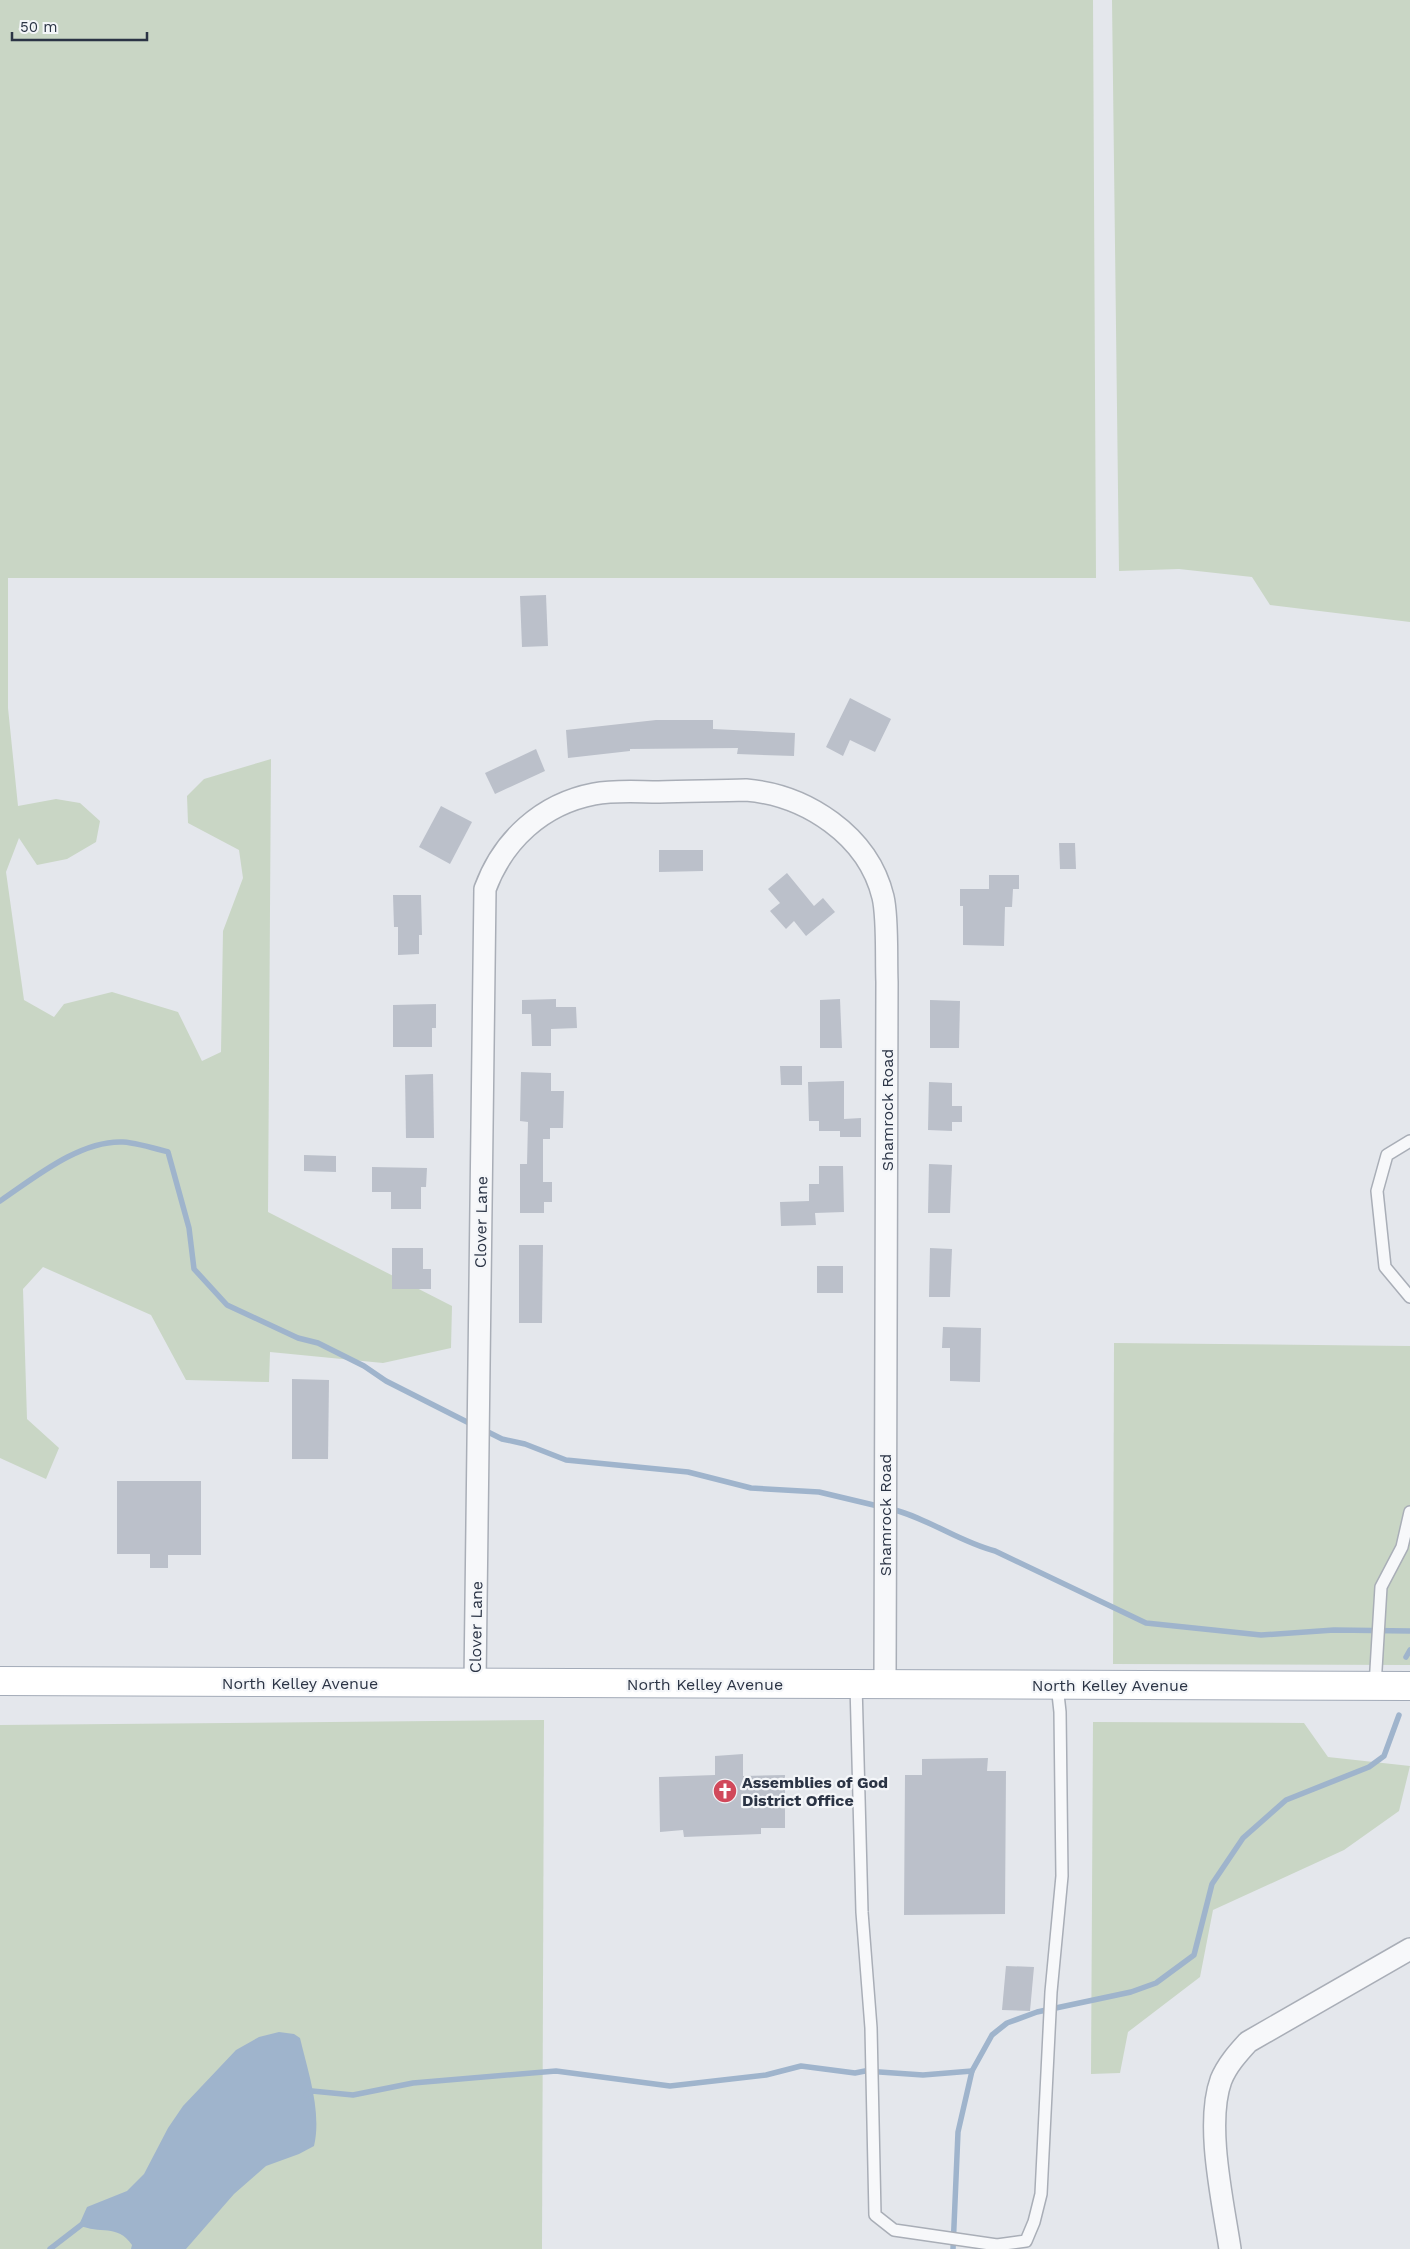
<svg xmlns="http://www.w3.org/2000/svg" width="1410" height="2249" viewBox="0 0 1410 2249" font-family="'Work Sans',sans-serif">
<style>
.green{fill:#c9d6c5}
.water{fill:#9fb4cc}
.lines{fill:none;stroke-linecap:round;stroke-linejoin:round}
.stream{stroke:#9fb4cc;stroke-width:5.5}
.building{fill:#bbc0ca}
.lane-casing{stroke:#a9aeb7;stroke-width:14}
.street-casing{stroke:#a9aeb7;stroke-width:24}
.primary-casing{stroke:#a3abb8;stroke-width:30}
.lane{stroke:#f7f8fa;stroke-width:11}
.street{stroke:#f7f8fa;stroke-width:21}
.primary{stroke:#fff;stroke-width:28}
.labels{text-anchor:middle;dominant-baseline:central;stroke-width:4.5;stroke-linejoin:round;paint-order:stroke}
.street-label{font-size:16px;fill:#2b3445;stroke:#f4f6f9}
.poi-label{font-size:16px;font-weight:bold;fill:#2b3445;stroke:#f4f6f9;text-anchor:start}
</style>
<rect width="100%" height="100%" fill="#e4e7ec"/>
<!-- green -->
<g class="green">
<polygon points="0,0 1093,0 1096,578 8,578 8,708 18,806 56,799 80,803 100,821 96,842 67,859 37,865 19,838 6,872 24,1000 54,1017 64,1004 112,992 178,1012 202,1061 221,1052 223,931 243,878 239,850 188,823 187,796 204,779 271,759 268,1212 452,1306 451,1348 383,1363 270,1352 269,1382 186,1380 151,1315 43,1267 23,1289 27,1419 59,1448 46,1479 0,1458"/>
<polygon points="1112,0 1410,0 1410,622 1270,605 1252,577 1179,569 1119,571"/>
<polygon points="1114,1343 1410,1346 1410,1665 1113,1664"/>
<polygon points="544,1720 542,2249 0,2249 0,1725"/>
<polygon points="1093,1722 1304,1723 1328,1757 1410,1766 1399,1811 1344,1850 1213,1910 1200,1977 1128,2032 1120,2073 1091,2074"/>
</g>
<!-- water -->
<path class="water" d="M279,2032L294,2034L300,2038C308,2072 322,2112 314,2146L299,2154L266,2166L234,2194L186,2249H131L132,2245C117,2223 100,2235 79,2225L87,2207L127,2191L144,2174L168,2128L183,2106L236,2050L259,2037Z"/>
<g class="lines">
<!-- stream -->
<g class="stream">
<path d="M0,1201C34,1178 80,1140 123,1142C137,1143 154,1148 168,1152L189,1228L194,1269L227,1305L298,1338L318,1343L364,1366L386,1381L473,1425"/>
<polyline points="484,1430 502,1439 525,1444 566,1460 688,1472 751,1488 819,1492 882,1507"/>
<path d="M891,1509C928,1518 959,1542 995,1551L1146,1623L1261,1635L1334,1630L1410,1631"/>
<polyline points="1406,1657 1410,1650"/>
<polyline points="306,2095 312,2091 353,2095 413,2083 556,2071 670,2086 766,2075 801,2066 855,2073 865,2071 923,2075 972,2071"/>
<polyline points="50,2249 85,2222"/>
<polyline points="953,2249 958,2132 972,2071 992,2035 1007,2023 1037,2012 1131,1992 1156,1983 1194,1955 1212,1884 1243,1838 1286,1800 1369,1767 1384,1756 1399,1715"/>
</g>
</g>
<!-- building -->
<g class="building">
<polygon points="546,595 548,646 522,647 520,596"/>
<polygon points="850,698 891,719 875,752 850,740 843,756 826,747"/>
<polygon points="656,720 713,720 713,729 795,733 794,756 737,754 738,748 630,749 630,751 568,758 566,730"/>
<polygon points="536,749 545,771 495,794 485,773"/>
<polygon points="441,806 472,822 450,864 419,847"/>
<polygon points="1059,843 1075,843 1076,869 1060,869"/>
<polygon points="659,850 703,850 703,871 659,872"/>
<polygon points="787,873 814,906 823,898 835,912 806,936 794,921 786,929 770,911 780,903 768,889"/>
<polygon points="989,875 1019,875 1019,889 1013,889 1012,907 1005,907 1004,946 963,945 963,906 960,906 960,889 989,889"/>
<polygon points="393,895 421,895 422,935 419,935 419,954 398,955 398,927 394,927"/>
<polygon points="556,999 556,1007 576,1007 577,1028 551,1029 551,1046 532,1046 531,1014 522,1014 522,1000"/>
<polygon points="840,999 842,1048 820,1048 820,1000"/>
<polygon points="930,1000 960,1001 959,1048 930,1048"/>
<polygon points="436,1004 436,1028 432,1028 432,1047 393,1047 393,1005"/>
<polygon points="780,1066 802,1066 802,1085 781,1085"/>
<polygon points="521,1072 551,1073 551,1091 564,1091 563,1128 550,1128 550,1139 543,1139 543,1182 552,1182 552,1202 544,1202 544,1213 520,1213 520,1164 527,1164 528,1122 520,1121"/>
<polygon points="433,1074 434,1138 406,1138 405,1075"/>
<polygon points="844,1081 844,1119 861,1118 861,1137 840,1137 840,1131 819,1131 819,1121 809,1121 808,1082"/>
<polygon points="929,1082 952,1083 952,1106 962,1106 962,1122 952,1122 952,1131 928,1130"/>
<polygon points="304,1155 336,1156 336,1172 304,1171"/>
<polygon points="929,1164 952,1165 950,1213 928,1213"/>
<polygon points="819,1166 843,1166 844,1212 815,1213 816,1225 781,1226 780,1202 809,1201 809,1184 819,1184"/>
<polygon points="372,1167 427,1168 426,1187 421,1187 421,1209 391,1209 391,1192 372,1192"/>
<polygon points="519,1245 543,1245 542,1323 519,1323"/>
<polygon points="392,1248 423,1248 423,1269 431,1269 431,1289 392,1289"/>
<polygon points="930,1248 952,1249 950,1297 929,1297"/>
<rect x="817" y="1266" width="26" height="27"/>
<polygon points="943,1327 981,1328 980,1382 950,1381 950,1348 942,1348"/>
<polygon points="292,1379 329,1380 328,1459 292,1459"/>
<polygon points="117,1481 201,1481 201,1555 168,1555 168,1568 150,1568 150,1554 117,1554"/>
<polygon points="743,1754 743,1776 785,1775 785,1828 761,1828 761,1834 684,1837 683,1830 660,1832 659,1777 715,1775 715,1756"/>
<polygon points="988,1758 987,1771 1006,1771 1005,1914 904,1915 905,1775 922,1775 922,1759"/>
<polygon points="1006,1966 1034,1967 1030,2011 1002,2010"/>
</g>
<g class="lines">
<!-- lane casing -->
<g class="lane-casing">
<g id="lane">
<polyline points="1410,1141 1387,1155 1377,1191 1385,1267 1410,1297"/>
<polyline points="856,1684 862,1912 871,2028 875,2215 894,2230 997,2245 1026,2241 1034,2222 1041,2194 1051,1992 1062,1876 1060,1712 1057,1685"/>
<polyline points="1375,1686 1381,1587 1402,1547 1410,1512"/>
</g>
</g>
<!-- street casing -->
<g class="street-casing">
<g id="street">
<path d="M475,1683L485,889C503,840 542,804 594,794C615,790 638,792 659,792C688,791 717,791 746,790C806,795 868,835 883,897C888,918 886,958 887,982L885,1684"/>
<path d="M1230,2249C1223,2202 1205,2124 1221,2080C1227,2065 1238,2053 1248,2042L1410,1949"/>
</g>
</g>
<!-- primary casing -->
<g class="primary-casing">
<polyline id="primary" points="0,1681 1410,1686"/>
</g>
<!-- lane -->
<use href="#lane" class="lane"/>
<!-- street -->
<use href="#street" class="street"/>
<!-- primary -->
<use href="#primary" class="primary"/>
</g>
<!-- icons -->
<defs>
<g id="church-disc" transform="scale(1.25)"><circle r="9.5" fill="#d1495b" stroke="#f4f6f9"/><path d="M-1.2-6h2.4v3.5h3.3v2.4h-3.3V6h-2.4V-.1h-3.3v-2.4h3.3Z" fill="#fff"/></g>
</defs>
<g fill-rule="evenodd">
<use href="#church-disc" x="725" y="1791"/>
</g>
<g class="labels">
<!-- street labels -->
<g class="street-label">
<text transform="translate(887 1110) rotate(-90)">Shamrock Road</text>
<text transform="translate(481 1222) rotate(-89)">Clover Lane</text>
<text transform="translate(885 1515) rotate(-90)">Shamrock Road</text>
<text transform="translate(476 1627) rotate(-89)">Clover Lane</text>
<text x="300" y="1683">North Kelley Avenue</text>
<text x="705" y="1684">North Kelley Avenue</text>
<text x="1110" y="1685">North Kelley Avenue</text>
</g>
<!-- poi labels -->
<g class="poi-label">
<text x="742" y="1782">Assemblies of God<tspan x="742" dy="18">District Office</tspan></text>
</g>
</g>
<!-- scale -->
<path d="M12 32v8h135v-8" fill="none" stroke="#2b3445" stroke-width="2.5"/>
<text x="20" y="32" font-size="15" fill="#2b3445" stroke="#f4f6f9" stroke-width="4" paint-order="stroke">50 m</text>
</svg>
